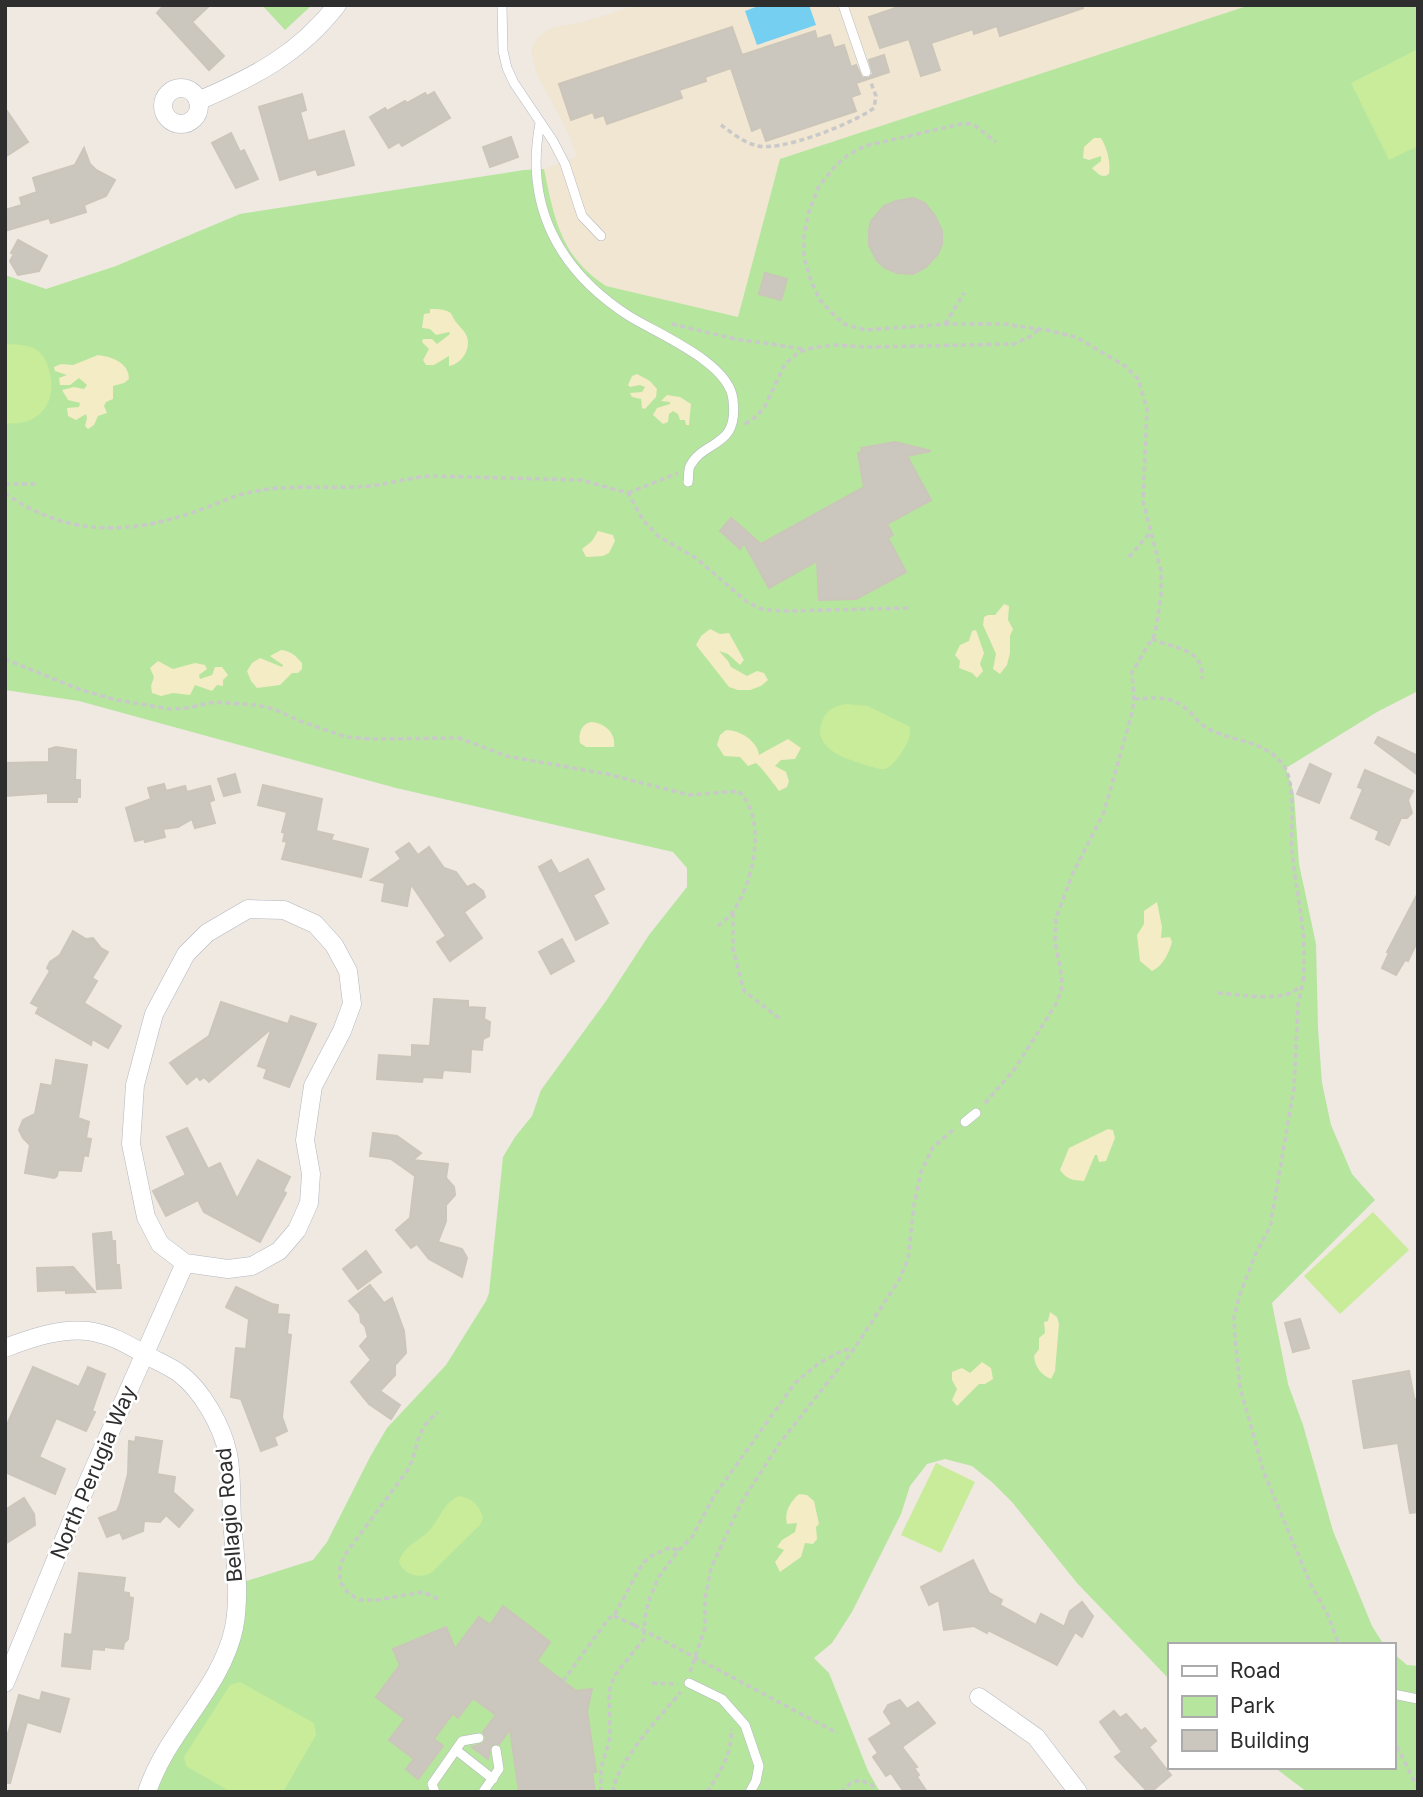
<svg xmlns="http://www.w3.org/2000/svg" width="1423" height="1797" viewBox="0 0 1423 1797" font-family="Inter,sans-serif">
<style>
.education{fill:#f0e6d1}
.green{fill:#b6e59e}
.sand{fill:#f3ecc5}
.pitch{fill:#c9ec9a}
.water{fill:#75cff0}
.building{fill:#cbc7bf;stroke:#cbc5ba;stroke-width:2}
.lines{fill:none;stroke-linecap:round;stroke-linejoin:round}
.service-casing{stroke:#b4b7c1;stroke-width:10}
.minor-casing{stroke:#b4b7c1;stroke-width:19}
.path{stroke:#c9c9c9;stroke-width:3.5;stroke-dasharray:5 3.5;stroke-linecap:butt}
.service{stroke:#fff;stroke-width:9}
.minor{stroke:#fff;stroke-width:18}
.path-bridge{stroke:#c9c9c9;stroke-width:3.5;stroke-dasharray:5 3.5;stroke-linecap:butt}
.labels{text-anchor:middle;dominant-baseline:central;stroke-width:5;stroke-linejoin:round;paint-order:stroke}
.street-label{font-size:21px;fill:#2e2e2e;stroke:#fff}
</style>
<rect width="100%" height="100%" fill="#efe9e1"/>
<!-- education -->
<polygon class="education" points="638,5 1250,5 780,159 738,317 606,286 592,276 581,265 564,242 554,220 544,169 577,157 569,135 536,72 531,50 538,37 551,28 583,22"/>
<!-- green -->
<g class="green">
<polygon points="262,5 312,5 285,30"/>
<path d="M1250,5H1418V691L1377,712L1286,768L1294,794L1299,864L1316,944L1318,1028L1322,1083L1331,1125L1352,1174L1375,1200L1272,1303L1288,1384L1303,1425L1333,1531L1372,1626L1384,1645H1169V1679L1077,1583L1012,1502L993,1483L972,1466L945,1459L927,1464L910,1486L901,1514L852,1612L832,1643L814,1658L829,1673L868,1771L880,1792H147L215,1676L237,1584L313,1560L327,1542L370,1457L387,1428L446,1365L486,1301L489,1293L503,1157L515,1137L532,1116L541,1090L606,1001L649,935L687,887V868L673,852L396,788L79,701L5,690V275L46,289L116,266L240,214L524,170L544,169C554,218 561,257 606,286L738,317L780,159Z"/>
<polygon points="1393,1653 1407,1665 1418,1666 1418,1792 1307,1792 1274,1767 1393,1767"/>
</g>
<!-- sand -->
<g class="sand">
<path d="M1094,138H1101C1107,148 1111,162 1109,174C1102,179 1097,173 1092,168L1101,161V156L1089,160L1083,158L1084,147Z"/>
<path d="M430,309C435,309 442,309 447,311C452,313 451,314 454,319C457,325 465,330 467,337C471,349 462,364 449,366V356L434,365H426L423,360L429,349L422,342L423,339H432L437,344L450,334L449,332L436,335L430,329L422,328L424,314L430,313Z"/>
<path d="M98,355C113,357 129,363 129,379L124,383L113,386V399L106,402L104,406L107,413L98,416L94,425L88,429L85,426L87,418L86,414L76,420L68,416L67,408L79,407L80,403L68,400L62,390L74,387L84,389L87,385L79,378L70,385H60L59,378L67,375L55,371L54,367L61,364L73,365Z"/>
<polygon points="637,374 650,381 657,389 656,397 645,409 642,408 641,399 632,397 630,393 642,392 645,387 640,385 630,387 628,385 632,376"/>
<polygon points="667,395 680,397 691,404 689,425 686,425 685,420 680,420 678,414 673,411 669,414 668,422 663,424 653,415 657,408 670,404 670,402 661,401"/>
<polygon points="598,531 613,535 615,541 609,553 603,556 586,557 582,549 592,541"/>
<polygon points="1004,604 1009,606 1008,620 1013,629 1010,636 1010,653 1007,665 1000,674 993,669 996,654 983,625 984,617 988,615 995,615"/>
<polygon points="710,629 720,634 729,633 744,660 740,665 728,654 719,651 728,661 731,667 747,676 757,671 764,673 768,680 761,686 750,690 738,690 729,687 696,645 701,636"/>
<polygon points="976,630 984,653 980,664 983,671 977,678 972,673 959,668 960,661 955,655 960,645 969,641 972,631"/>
<path d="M281,650C291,651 296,656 302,663V669L298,673H292L280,685L257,688L251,681L247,671L252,663L260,658L282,667L283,665L270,656Z"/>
<polygon points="158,661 173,669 195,663 205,665 207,669 199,675 200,679 212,675 215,667 222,667 228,675 223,680 223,686 217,685 212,691 195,685 190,695 173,693 161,696 152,693 151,686 154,677 150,668"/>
<path d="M591,722C605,723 616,733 614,747H586L580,743C578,734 581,724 591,722Z"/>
<path d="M726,730C741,730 758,742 759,755L788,739L801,748L795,759L781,760L775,766L786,772L789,781L787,787L779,791C775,785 761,767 756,763L748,766L740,757L724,756L717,745L720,735Z"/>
<path d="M1157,902L1162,927L1161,938L1170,937L1172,942C1169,953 1163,966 1152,971L1140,961L1137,935L1144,924V911Z"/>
<path d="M1108,1129L1113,1130L1115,1138L1106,1161L1099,1162L1097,1155H1095L1084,1181C1073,1180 1067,1180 1060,1170L1069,1148Z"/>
<path d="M1050,1312L1057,1317L1059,1324L1055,1371L1051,1379C1041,1375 1035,1367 1034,1356L1039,1349V1338L1045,1333L1044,1322L1048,1321Z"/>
<polygon points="982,1362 991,1368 993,1379 985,1384 979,1384 957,1406 952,1400 957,1389 952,1380 952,1372 962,1368 970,1373"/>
<path d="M799,1494L807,1495L814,1501L819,1524L816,1527L817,1539L813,1544L805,1543L801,1557L780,1572L775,1562L784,1550L777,1547L782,1540L795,1532L797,1523L787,1524C784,1512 790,1502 799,1494Z"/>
</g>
<!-- pitch -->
<g class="pitch">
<polygon points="1418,49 1418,146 1389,160 1351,83"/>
<path d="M5,344C16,345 28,344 37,350C45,356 48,365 50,374C57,405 37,427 5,423Z"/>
<path d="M846,704L868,706L910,727C911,737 907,744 902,752C898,758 893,765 887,768C881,771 878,768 872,767C850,760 807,750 824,717C829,708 836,706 846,704Z"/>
<polygon points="1373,1212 1409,1250 1340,1314 1304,1276"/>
<polygon points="936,1463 975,1482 941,1553 901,1535"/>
<path d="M458,1496C472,1498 479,1504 483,1518L480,1525L431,1573C419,1579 404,1575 399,1562C403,1546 419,1541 430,1530C440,1518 443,1504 458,1496Z"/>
<polygon points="240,1682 314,1723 316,1735 283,1792 231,1792 186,1766 184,1757 230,1685"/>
</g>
<!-- water -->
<polygon class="water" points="761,5 809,5 816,25 757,45 745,11"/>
<!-- building -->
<g class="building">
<polygon points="164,5 210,5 192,22 224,56 209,70 157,13"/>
<polygon points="904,5 1082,5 1083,8 1000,36 997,26 974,34 973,29 931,43 940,70 921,76 909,39 880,48 869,17"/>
<polygon points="732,27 742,55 815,31 817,39 830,35 834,48 844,45 851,67 856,65 862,78 869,78 873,74 869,60 884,55 889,72 856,83 860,94 851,97 856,111 766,141 761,127 752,131 731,68 705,77 706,81 679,90 682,98 607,124 604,115 595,118 593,112 571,120 559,84"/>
<polygon points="434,92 450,118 402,146 399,142 389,148 370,117 385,108 387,111 405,101 407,103 425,93 427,96"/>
<polygon points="302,94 306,110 300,112 308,141 344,131 354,165 318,175 316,169 280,180 259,107"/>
<polygon points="5,108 28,142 5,157"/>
<polygon points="231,133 240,152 244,150 258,179 236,188 212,143"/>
<polygon points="511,137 518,157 490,167 483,147"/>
<polygon points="84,148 90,164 96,170 115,180 106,196 84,205 86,212 51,223 49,218 5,231 5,210 22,205 20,198 37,192 33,178 75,165"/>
<polygon points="913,198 925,203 935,216 942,231 942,244 938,254 926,267 913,274 897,273 885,268 877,261 869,245 869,230 871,221 884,206 896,201"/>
<polygon points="18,240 47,256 39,271 18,275 10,261 14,254 11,253"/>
<polygon points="765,273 787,279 781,300 759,294"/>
<polygon points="895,442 931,451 907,456 931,500 887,524 893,535 888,538 906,572 856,599 819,600 817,561 769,588 744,543 740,549 720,531 731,518 761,544 864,487 858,453 862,452 861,448"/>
<polygon points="1378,737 1418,756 1418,775 1375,743"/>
<polygon points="56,747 76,750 75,780 80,780 80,797 77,797 77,802 48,802 48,793 5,796 5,763 49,762 49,749"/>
<polygon points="1310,764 1331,774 1319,803 1297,794"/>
<polygon points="1365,770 1413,791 1408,800 1412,813 1407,818 1401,818 1389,845 1376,839 1379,831 1351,818 1363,789 1358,787"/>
<polygon points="235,774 240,792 224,796 218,779"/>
<polygon points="164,784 166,791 185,786 187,792 210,786 214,800 209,802 215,823 195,828 192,819 178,827 163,829 165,837 145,842 144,839 135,841 126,808 151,799 148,788"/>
<polygon points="263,785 322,799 316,831 333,835 331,840 368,849 361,877 282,859 287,842 283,841 285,833 282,832 287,812 258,805"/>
<polygon points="409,843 418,855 429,847 444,868 456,872 467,887 474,884 483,891 485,897 464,912 482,938 450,961 437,942 446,936 411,884 407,906 382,901 385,883 371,880 401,859 396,852"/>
<polygon points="588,859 604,889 593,895 608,923 576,940 539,867 551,860 559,874"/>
<polygon points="1418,893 1418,940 1408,961 1405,960 1396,975 1382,968 1389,953 1387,952"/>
<polygon points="73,931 86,939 93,938 101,948 108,952 92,978 97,981 84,1003 121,1026 108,1048 92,1039 91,1045 36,1013 39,1007 31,1003 50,971 47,968 50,962 60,955"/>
<polygon points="562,939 574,961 551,974 539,952"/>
<polygon points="434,999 468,1001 468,1007 485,1008 484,1019 490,1022 489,1036 483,1039 482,1050 471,1049 470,1072 443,1070 442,1078 423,1077 422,1082 377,1079 379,1055 412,1057 412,1045 430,1046"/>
<polygon points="221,1002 288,1024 291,1016 316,1024 289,1087 264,1078 267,1069 258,1066 272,1028 209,1082 204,1077 200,1080 197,1076 187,1084 170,1063 209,1036"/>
<polygon points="56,1060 87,1065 78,1118 89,1122 86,1138 91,1139 88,1156 84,1155 81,1171 58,1170 57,1176 54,1178 25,1173 30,1145 23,1138 19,1130 23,1120 35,1114 41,1084 52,1086"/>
<polygon points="187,1128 208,1169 220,1163 237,1199 258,1160 290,1177 283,1191 286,1193 260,1242 204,1212 198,1200 166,1216 153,1191 186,1175 167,1137"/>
<polygon points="373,1133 397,1136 421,1153 413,1160 448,1164 446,1178 454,1187 455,1195 446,1205 446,1221 438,1242 462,1249 467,1258 462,1277 429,1259 417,1244 411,1248 396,1230 410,1218 415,1176 391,1159 370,1156"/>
<polygon points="111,1232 112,1241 115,1241 116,1265 119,1265 121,1288 97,1289 93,1234"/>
<polygon points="366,1251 381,1272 358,1289 343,1269"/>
<polygon points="73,1267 95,1292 66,1293 66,1290 38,1291 37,1268"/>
<polygon points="370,1285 384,1303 392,1298 404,1331 406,1353 395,1365 395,1375 380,1391 400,1405 391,1419 369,1404 351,1382 371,1360 360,1346 368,1337 365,1326 361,1322 360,1314 349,1301"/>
<polygon points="236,1287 272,1304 278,1305 277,1314 289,1315 287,1334 291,1335 282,1417 287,1431 274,1437 277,1445 261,1451 241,1399 231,1397 236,1348 246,1349 249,1319 226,1307"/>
<polygon points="1300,1319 1309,1348 1293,1352 1285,1323"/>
<polygon points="33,1367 79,1387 88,1367 105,1374 92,1411 95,1412 86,1431 56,1418 39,1457 65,1469 55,1494 5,1472 5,1429"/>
<polygon points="1409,1371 1414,1398 1418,1402 1418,1512 1410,1513 1398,1443 1364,1448 1353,1381"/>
<polygon points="136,1437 162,1441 157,1474 175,1477 173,1492 193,1510 179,1527 166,1515 160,1522 144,1521 143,1531 123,1539 120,1532 107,1537 99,1518 117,1511 120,1504 128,1474 129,1441 135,1442"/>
<polygon points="24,1498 34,1514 35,1525 5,1544 5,1510"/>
<polygon points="973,1560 989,1593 1002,1600 1000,1605 1036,1625 1041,1614 1074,1632 1065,1625 1070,1611 1082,1602 1093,1616 1082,1637 1075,1632 1057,1665 988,1630 987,1633 974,1626 944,1630 939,1600 929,1605 921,1587"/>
<polygon points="79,1573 125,1578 123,1592 129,1593 129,1597 133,1598 128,1639 124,1643 123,1649 104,1647 104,1650 92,1649 90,1669 62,1666 65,1634 72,1635"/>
<polygon points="503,1606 550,1642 537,1661 576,1691 592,1689 587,1711 596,1772 592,1772 595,1792 519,1792 510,1729 499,1744 491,1745 488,1759 472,1747 484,1743 486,1737 483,1732 496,1715 473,1698 458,1718 453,1713 434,1739 443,1746 418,1779 406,1769 414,1759 389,1740 405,1719 376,1697 400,1665 393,1649 446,1627 455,1649 479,1617 490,1625"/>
<polygon points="42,1692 69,1699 60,1732 27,1722 10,1783 5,1783 5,1744 19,1695 40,1701"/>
<polygon points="900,1700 907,1709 918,1702 935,1723 902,1747 917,1767 914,1768 919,1775 917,1777 927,1792 904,1792 891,1773 886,1776 873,1757 878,1753 869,1739 892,1724 884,1712 888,1705"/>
<polygon points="1114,1711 1120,1718 1126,1714 1141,1731 1145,1728 1156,1741 1149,1747 1171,1775 1151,1792 1148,1792 1115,1757 1122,1752 1100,1722"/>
</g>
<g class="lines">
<!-- service casing -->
<g class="service-casing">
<g id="service">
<polyline points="502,5 503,51 507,68 514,83 553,141 565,164 582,216 601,236"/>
<polyline points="843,5 866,72"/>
<path d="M540,123C524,206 559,271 629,316C658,334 730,363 733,400C739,449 704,439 690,466C688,470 689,477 688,482"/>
<polyline points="965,1122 976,1113"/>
<polyline points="689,1683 722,1699 745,1725 759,1766 756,1781 750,1792"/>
<polyline points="1393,1694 1418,1699"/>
<polyline points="456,1750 493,1779"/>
<polyline points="435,1792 432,1784 462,1741 479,1738"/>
<polyline points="483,1792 499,1769 496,1750"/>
</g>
</g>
<!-- minor casing -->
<g class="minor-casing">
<g id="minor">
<circle cx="181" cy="106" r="18"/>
<path d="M198,101C254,77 299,54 337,5"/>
<polygon points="248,909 284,910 315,924 334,945 348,971 352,1004 342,1031 313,1086 305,1140 311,1174 309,1203 297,1230 279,1251 252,1266 228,1269 185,1263 160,1244 146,1217 131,1144 135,1085 154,1014 186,954 207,933"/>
<path d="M5,1348C31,1338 60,1328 88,1331C110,1334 127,1344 146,1355C157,1361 169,1366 179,1373C202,1390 222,1426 228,1454C233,1479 230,1507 233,1533C236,1565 240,1597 234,1628C221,1689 167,1731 147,1792"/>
<polyline points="5,1683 87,1484 185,1263"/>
<polyline points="979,1697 1036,1737 1078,1792"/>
</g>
</g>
<!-- path -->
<g class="path">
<path d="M721,125C731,132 743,142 754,145C778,154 854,123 874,108L876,96L871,83"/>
<polyline points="672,324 735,339 805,349"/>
<polyline points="945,324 964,293"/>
<polyline points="745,424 757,416 765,406 785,364 799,352 807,349 834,345 870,347 1014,344 1031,336 1039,329"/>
<polyline points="5,484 37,484"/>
<path d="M5,493C66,537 129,535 197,511C214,505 230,497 247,493C286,483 329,490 369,486C390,484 410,477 432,476L581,480L628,493L643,520L658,536L696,558L747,602L764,610L789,611L908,608"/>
<polyline points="628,493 678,473"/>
<polyline points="1129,557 1150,533"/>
<path d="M1152,639C1174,649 1205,648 1202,679"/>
<path d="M5,659L81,690L117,700L170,709L187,708L214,702L256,705L274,709L300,721L346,737L372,739L459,738L506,756L607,774L689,795L738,791C769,817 753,891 728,917C725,921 720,924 715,928"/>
<path d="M1134,699C1154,698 1169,695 1185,708C1193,713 1197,722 1204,726C1228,742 1260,738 1281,762C1298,781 1290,827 1292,851C1296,893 1308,936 1303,979"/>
<polyline points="733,913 733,949 744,991 779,1018"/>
<polyline points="1304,977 1298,1005 1294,1088 1270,1227 1255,1255 1239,1297 1234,1317 1235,1337 1240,1387 1264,1473 1311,1585 1328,1615 1339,1645"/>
<path d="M1218,993C1239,994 1286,1004 1300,986"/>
<polyline points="985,1103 1014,1070 1056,1004 1061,991 1062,978 1055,942 1056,918 1073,873 1104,812 1132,713 1134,699 1132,672 1155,634 1161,596 1161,571 1143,501 1147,409 1138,379 1125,366 1076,337 1046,330 1003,324 948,324 865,330 844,324 832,313 820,300 811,281 804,258 804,237 808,214 819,186 836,165 848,155 865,146 965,123 974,125 996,142"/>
<path d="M438,1599L423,1592L377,1600H360L349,1594L340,1582V1568L344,1556L407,1471C421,1446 412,1433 438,1412"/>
<polyline points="614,1616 634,1625"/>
<polyline points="690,1672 705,1628 705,1598 711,1568 741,1503 779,1444 854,1349 899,1280 908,1259 914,1205 921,1172 933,1147 954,1129"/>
<polyline points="563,1681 609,1618 614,1616 642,1564 651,1556 671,1547 678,1551"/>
<polyline points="652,1683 678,1684"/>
<polyline points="1393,1739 1418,1788"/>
<polyline points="601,1792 601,1769 610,1737 609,1692 614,1676 644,1639 645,1617 649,1600 658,1578 678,1551 692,1537 714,1496 795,1383 818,1364 843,1350 854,1349"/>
<path d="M613,1792C615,1764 662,1714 681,1692"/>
<path d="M707,1792C720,1772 733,1753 731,1729"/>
<polyline points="841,1792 851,1783 860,1780 872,1785 876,1792"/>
</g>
<!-- service -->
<use href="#service" class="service"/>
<!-- minor -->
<use href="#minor" class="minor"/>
<!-- path-bridge -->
<polyline class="path-bridge" points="634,1625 837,1733"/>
</g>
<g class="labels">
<!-- street labels -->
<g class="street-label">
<text transform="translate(93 1472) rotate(-67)">North Perugia Way</text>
<text transform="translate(229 1515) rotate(-95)">Bellagio Road</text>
</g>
</g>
<!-- border -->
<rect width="1423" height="1797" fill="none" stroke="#2e2e2e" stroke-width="14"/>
<!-- legend -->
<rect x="1168" y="1643" width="228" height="126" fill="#ffffff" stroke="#ababab" stroke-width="2"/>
<rect x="1182" y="1666" width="35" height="10" fill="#ffffff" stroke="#ababab" stroke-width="2"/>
<text x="1230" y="1678" font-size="21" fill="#2e2e2e">Road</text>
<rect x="1182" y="1696" width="35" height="21" fill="#b6e59e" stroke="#ababab" stroke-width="2"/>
<text x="1230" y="1713" font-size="21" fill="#2e2e2e">Park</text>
<rect x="1182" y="1730" width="35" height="21" fill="#cbc7bf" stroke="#ababab" stroke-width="2"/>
<text x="1230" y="1748" font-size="21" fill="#2e2e2e">Building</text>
</svg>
